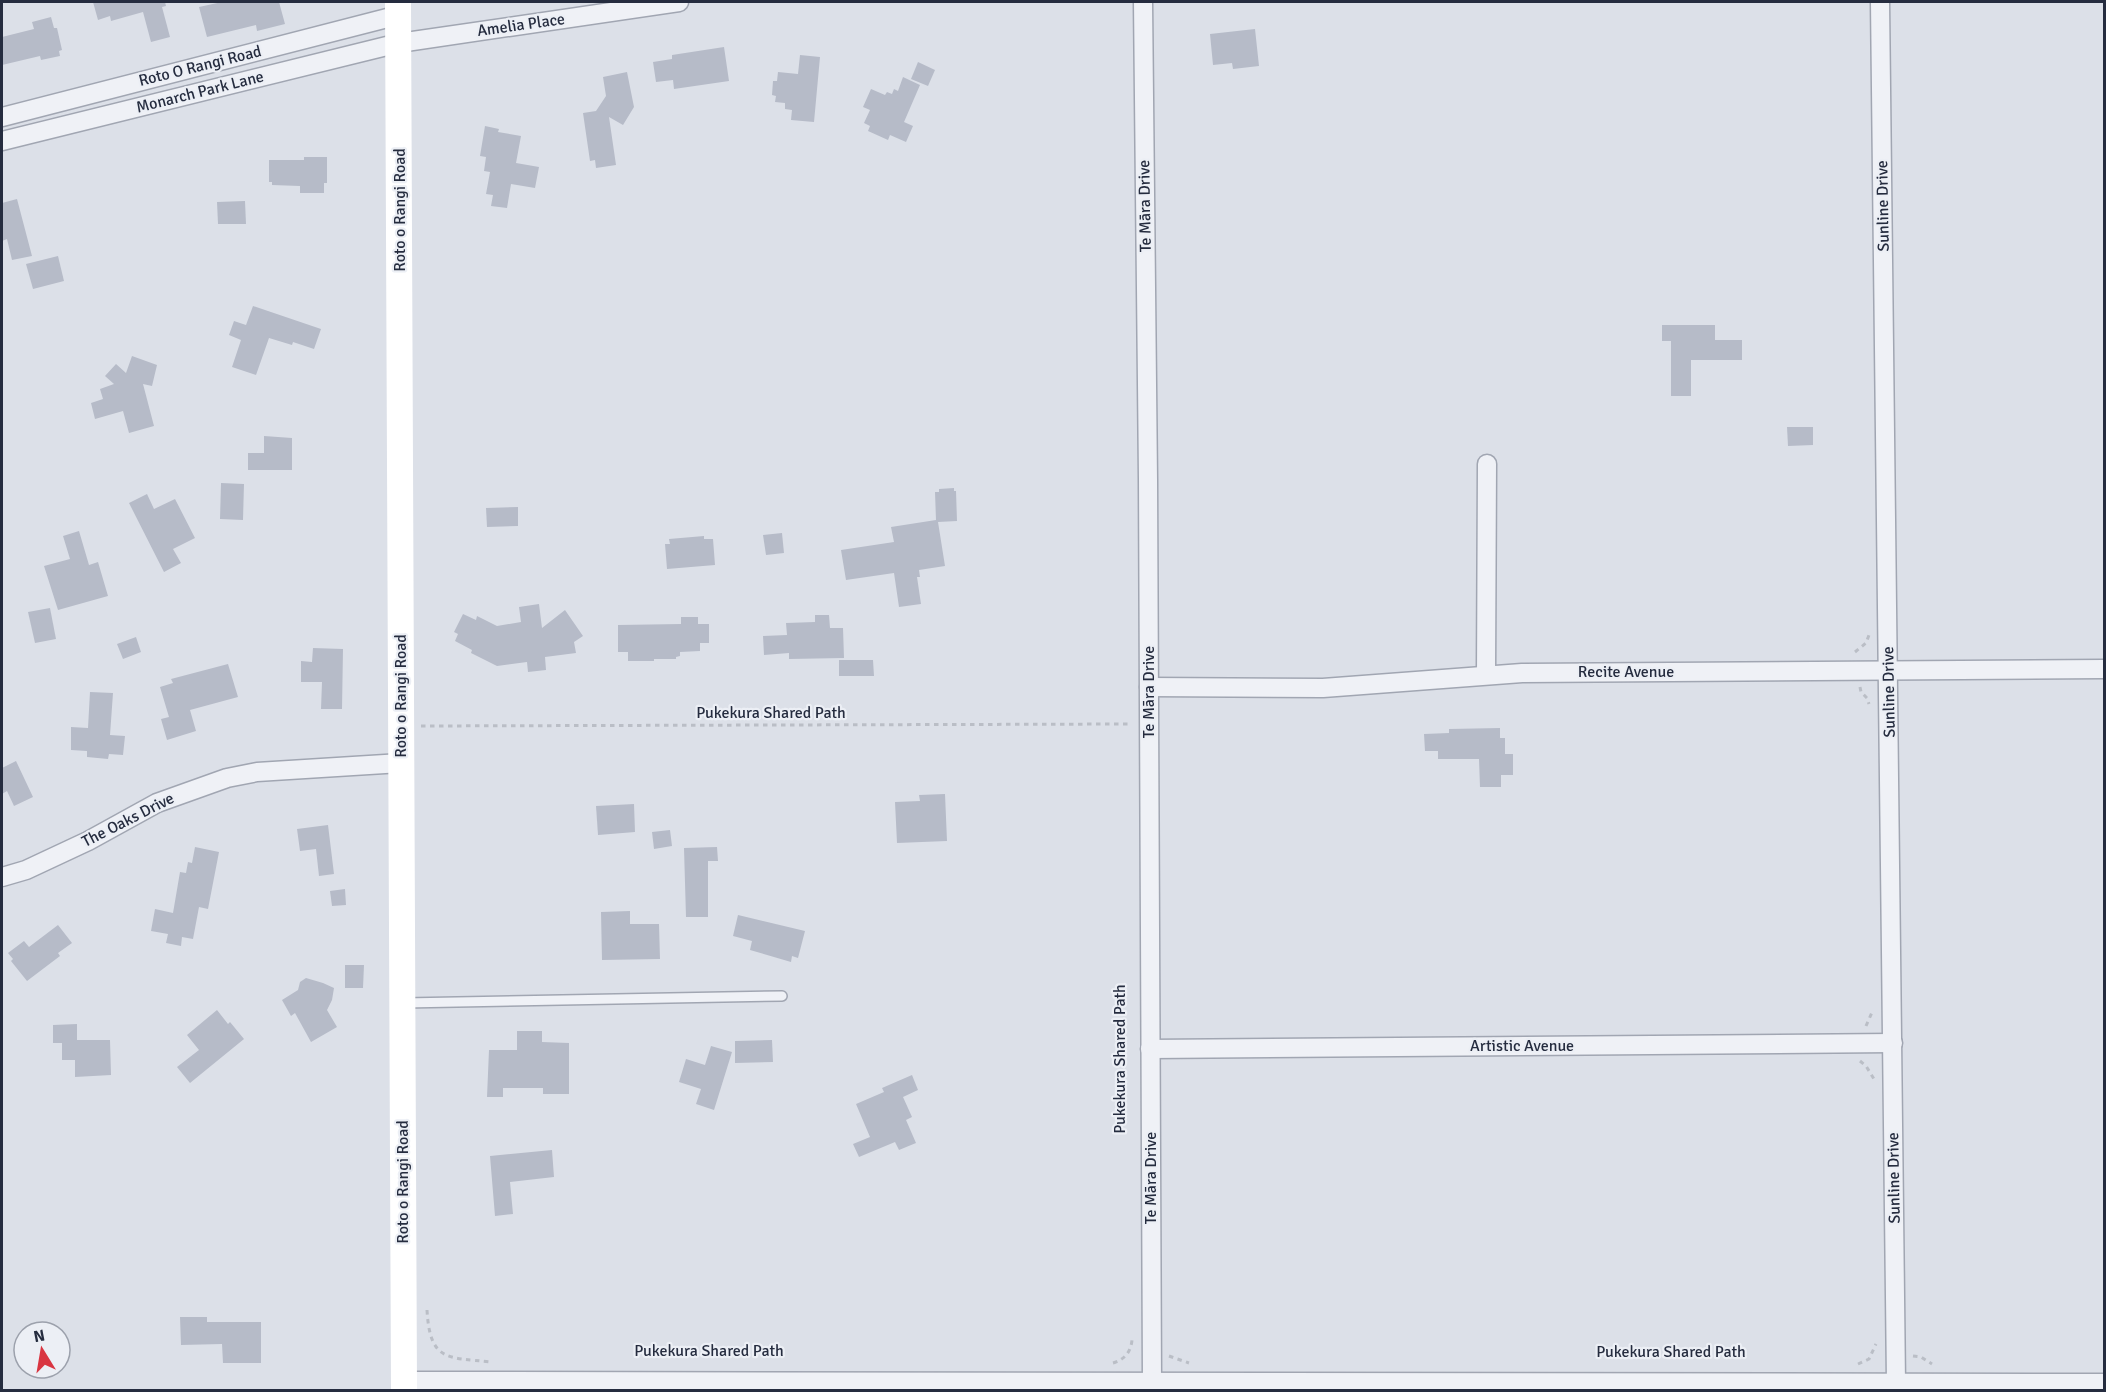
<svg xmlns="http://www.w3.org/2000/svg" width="2106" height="1392" viewBox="0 0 2106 1392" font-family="Signika,sans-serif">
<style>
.building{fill:#b6bbc8}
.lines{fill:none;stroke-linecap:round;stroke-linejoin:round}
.lane-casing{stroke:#a1a6b2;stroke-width:12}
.street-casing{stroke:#a1a6b2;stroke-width:21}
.path{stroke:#babec6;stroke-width:3;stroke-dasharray:4.5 4.5;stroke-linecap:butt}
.lane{stroke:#eff1f6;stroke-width:9}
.street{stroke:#eff1f6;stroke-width:18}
.secondary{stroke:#fff;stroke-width:26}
.labels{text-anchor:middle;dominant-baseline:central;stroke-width:4.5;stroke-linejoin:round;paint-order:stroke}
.street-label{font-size:16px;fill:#252c3f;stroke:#eceff5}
</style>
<rect width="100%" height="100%" fill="#dce0e8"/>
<!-- building -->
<g class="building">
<polygon points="93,2 165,2 166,6 162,7 170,37 151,42 143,12 111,21 110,16 98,20"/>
<polygon points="222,2 279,2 285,24 257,31 256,25 207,37 199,7"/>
<polygon points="51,17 54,28 57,28 62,50 59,51 60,56 41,60 40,56 2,65 2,37 34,29 32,22"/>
<polygon points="1255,29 1259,66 1233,69 1232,63 1213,65 1210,34"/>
<polygon points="724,47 729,81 674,89 673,80 656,82 653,62 672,59 672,55"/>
<polygon points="800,55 820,57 814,122 791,120 792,110 785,109 785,103 775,102 776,96 772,95 773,81 777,81 778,72 798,74"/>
<polygon points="918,62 935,70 928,86 911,79"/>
<polygon points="627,72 634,107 623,125 609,117 616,165 596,168 595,160 590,161 583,113 596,111 606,96 603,77"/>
<polygon points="903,77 920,85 904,122 913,126 906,142 890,135 888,140 868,131 870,126 864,123 870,110 863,107 871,89 885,95 887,92 892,94 894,89 898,91"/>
<polygon points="485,126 499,129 498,132 521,136 516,163 539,167 535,188 511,184 507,208 491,206 493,195 486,194 490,172 484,171 486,157 480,156"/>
<polygon points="304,157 327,157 327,183 324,183 324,193 300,193 300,186 272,185 272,182 269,182 269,160 304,160"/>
<polygon points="17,199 32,256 12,260 7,239 2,241 2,203"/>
<polygon points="245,201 246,224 218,224 217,202"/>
<polygon points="58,256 64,281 33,289 26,264"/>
<polygon points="253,306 321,329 314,349 293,342 292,345 269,338 256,375 232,367 241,340 229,335 234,321 246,325"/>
<polygon points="1662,325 1715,325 1715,340 1742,340 1742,360 1691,360 1691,396 1671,396 1671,341 1662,341"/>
<polygon points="132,356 157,365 152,386 143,384 154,426 129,433 123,411 95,419 91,403 103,399 100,389 114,384 105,376 116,364 126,373"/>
<polygon points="1787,427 1813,427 1813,445 1788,446"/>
<polygon points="264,436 292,438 292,470 248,470 248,453 264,453"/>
<polygon points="221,483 244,484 243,520 220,519"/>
<polygon points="954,488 954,491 956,491 957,521 938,522 945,566 919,570 920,577 917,577 921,604 899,607 894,573 846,580 841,550 894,542 891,527 936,520 935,492 939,492 939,489"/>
<polygon points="147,494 154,509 175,499 195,538 173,549 181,563 164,572 129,503"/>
<polygon points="518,507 518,526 487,527 486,508"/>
<polygon points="79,531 89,565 98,562 108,596 58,610 44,566 70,559 63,536"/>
<polygon points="782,533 784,553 766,555 763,535"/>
<polygon points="704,536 704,539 713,539 715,565 667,569 665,544 670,544 669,539"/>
<polygon points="539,604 542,628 565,610 583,636 574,642 576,653 545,657 546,670 528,672 527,662 497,666 471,653 472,650 455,641 458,634 454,632 463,614 476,620 477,616 497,626 521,622 519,607"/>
<polygon points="50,608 56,639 35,643 28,612"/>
<polygon points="815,615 829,615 830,628 843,628 844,658 789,659 789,653 764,655 763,636 787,635 786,623 815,622"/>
<polygon points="681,617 698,617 698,624 709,624 709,643 700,643 700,651 680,652 680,656 676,657 676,659 654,659 654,661 628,661 628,652 618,652 618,625 681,624"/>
<polygon points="136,637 141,652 123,659 117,644"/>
<polygon points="313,648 343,649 342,709 321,709 322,682 301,682 301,661 312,662"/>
<polygon points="839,660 873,660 874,676 839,676"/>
<polygon points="228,664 238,697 190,710 196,731 167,740 161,719 169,717 160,687 173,683 171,679"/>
<polygon points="90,692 113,693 110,735 125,736 123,755 109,754 108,759 87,757 87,751 71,750 71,727 88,728"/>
<polygon points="1500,728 1500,738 1505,738 1505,754 1513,754 1513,775 1501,775 1501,787 1480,787 1479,759 1438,759 1438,751 1425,751 1424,734 1449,733 1449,729"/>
<polygon points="16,761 33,797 14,806 7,791 2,794 2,768"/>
<polygon points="945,794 947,841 897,843 895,802 920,801 919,795"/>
<polygon points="634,804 635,832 598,835 596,806"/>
<polygon points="328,825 334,874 319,876 316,849 300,851 297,829"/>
<polygon points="670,830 672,846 654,849 652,832"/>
<polygon points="195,847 219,852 208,909 199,907 193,939 182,937 181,946 166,943 168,934 151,931 155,909 173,913 180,872 186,873 188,862 192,863"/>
<polygon points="717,847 718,861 708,861 708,917 686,917 684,848"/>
<polygon points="345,889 346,905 332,906 330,891"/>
<polygon points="630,911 630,924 659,924 660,959 602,960 601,912"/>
<polygon points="738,915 805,931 798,958 792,956 791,962 750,950 752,941 733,936"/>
<polygon points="58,925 72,943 58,953 60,956 27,981 11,961 13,959 8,953 24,941 29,947"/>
<polygon points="345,965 364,965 363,988 345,988"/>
<polygon points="306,978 323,983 334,988 332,1000 327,1010 337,1027 311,1042 295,1013 291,1016 282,1000 298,990 300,982"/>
<polygon points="217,1010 228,1024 230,1022 244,1039 190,1083 177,1067 199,1050 187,1035"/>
<polygon points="77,1024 77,1040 110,1040 111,1075 75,1077 75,1060 62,1060 62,1043 53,1043 53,1025"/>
<polygon points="517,1031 542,1031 542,1042 569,1043 569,1094 543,1094 543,1088 503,1088 503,1097 487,1097 489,1050 517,1050"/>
<polygon points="772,1040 773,1062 735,1063 735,1041"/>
<polygon points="711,1046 732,1052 714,1110 696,1104 701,1089 679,1082 686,1059 705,1065"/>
<polygon points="912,1075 918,1090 903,1097 912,1117 906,1120 916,1143 899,1150 895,1142 859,1157 853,1144 870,1137 856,1104 884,1092 882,1088"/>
<polygon points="552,1150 554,1177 510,1182 513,1214 495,1216 490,1156"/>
<polygon points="180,1317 207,1317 207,1322 261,1322 261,1363 223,1363 222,1344 181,1345"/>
</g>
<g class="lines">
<!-- lane casing -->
<g class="lane-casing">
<polyline id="lane" points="404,1003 782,996"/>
</g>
<!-- street casing -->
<g class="street-casing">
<g id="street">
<polyline points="1143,2 1148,479 1152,1382"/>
<polyline points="1880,2 1896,1383"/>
<polyline points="2,117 399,15"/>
<polyline points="2,141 399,43 679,2"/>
<polyline points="1486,675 1487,464"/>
<polyline points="1149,687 1323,688 1522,673 2104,669"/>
<polyline points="2,877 26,870 88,841 157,803 227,778 257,772 401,763"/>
<polyline points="1150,1049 1893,1043"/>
<polyline points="404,1381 2104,1383"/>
</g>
</g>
<!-- path -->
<g class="path">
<polyline points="1855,652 1866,643 1869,635"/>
<polyline points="1860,687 1861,692 1867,698 1869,704"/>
<polyline points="421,726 1131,724"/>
<polyline points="1866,1026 1873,1010"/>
<polyline points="1860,1061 1866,1066 1874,1079"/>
<path d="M427,1310C430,1362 447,1357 491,1362"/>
<polyline points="1169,1356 1189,1363"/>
<polyline points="1913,1356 1921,1357 1932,1364"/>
<path d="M1113,1363C1124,1360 1131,1352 1132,1340"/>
<polyline points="1858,1364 1869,1359 1876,1344"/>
</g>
<!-- lane -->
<use href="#lane" class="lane"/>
<!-- street -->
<use href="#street" class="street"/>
<!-- secondary -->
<polyline class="secondary" points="398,2 404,1390"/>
</g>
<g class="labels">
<!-- street labels -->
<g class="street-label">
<text transform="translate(521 25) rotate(-8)">Amelia Place</text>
<text transform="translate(200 66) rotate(-14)">Roto O Rangi Road</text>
<text transform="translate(200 92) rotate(-14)">Monarch Park Lane</text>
<text transform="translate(1145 206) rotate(-91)">Te Māra Drive</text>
<text transform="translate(1883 206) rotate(-91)">Sunline Drive</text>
<text transform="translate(400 210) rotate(-90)">Roto o Rangi Road</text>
<text x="1626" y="672">Recite Avenue</text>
<text transform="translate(1149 692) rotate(-90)">Te Māra Drive</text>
<text transform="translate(1889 692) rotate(-91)">Sunline Drive</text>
<text transform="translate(401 696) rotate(-90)">Roto o Rangi Road</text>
<text x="771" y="713">Pukekura Shared Path</text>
<text transform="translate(128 820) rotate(-27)">The Oaks Drive</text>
<text x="1522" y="1046">Artistic Avenue</text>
<text transform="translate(1120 1059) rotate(-90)">Pukekura Shared Path</text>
<text transform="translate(1151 1178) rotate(-90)">Te Māra Drive</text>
<text transform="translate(1894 1178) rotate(-91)">Sunline Drive</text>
<text transform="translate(403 1182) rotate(-90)">Roto o Rangi Road</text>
<text x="709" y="1351">Pukekura Shared Path</text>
<text x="1671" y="1352">Pukekura Shared Path</text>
</g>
</g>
<!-- border -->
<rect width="2106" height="1392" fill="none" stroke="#252c3f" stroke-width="6"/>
<!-- north arrow -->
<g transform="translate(42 1350) rotate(349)"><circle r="28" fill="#eceff5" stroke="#9ca1ac" stroke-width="1.5"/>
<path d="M0-4.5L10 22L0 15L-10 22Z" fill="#d93541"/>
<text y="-9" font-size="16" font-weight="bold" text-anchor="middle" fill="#252c3f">N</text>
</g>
</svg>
